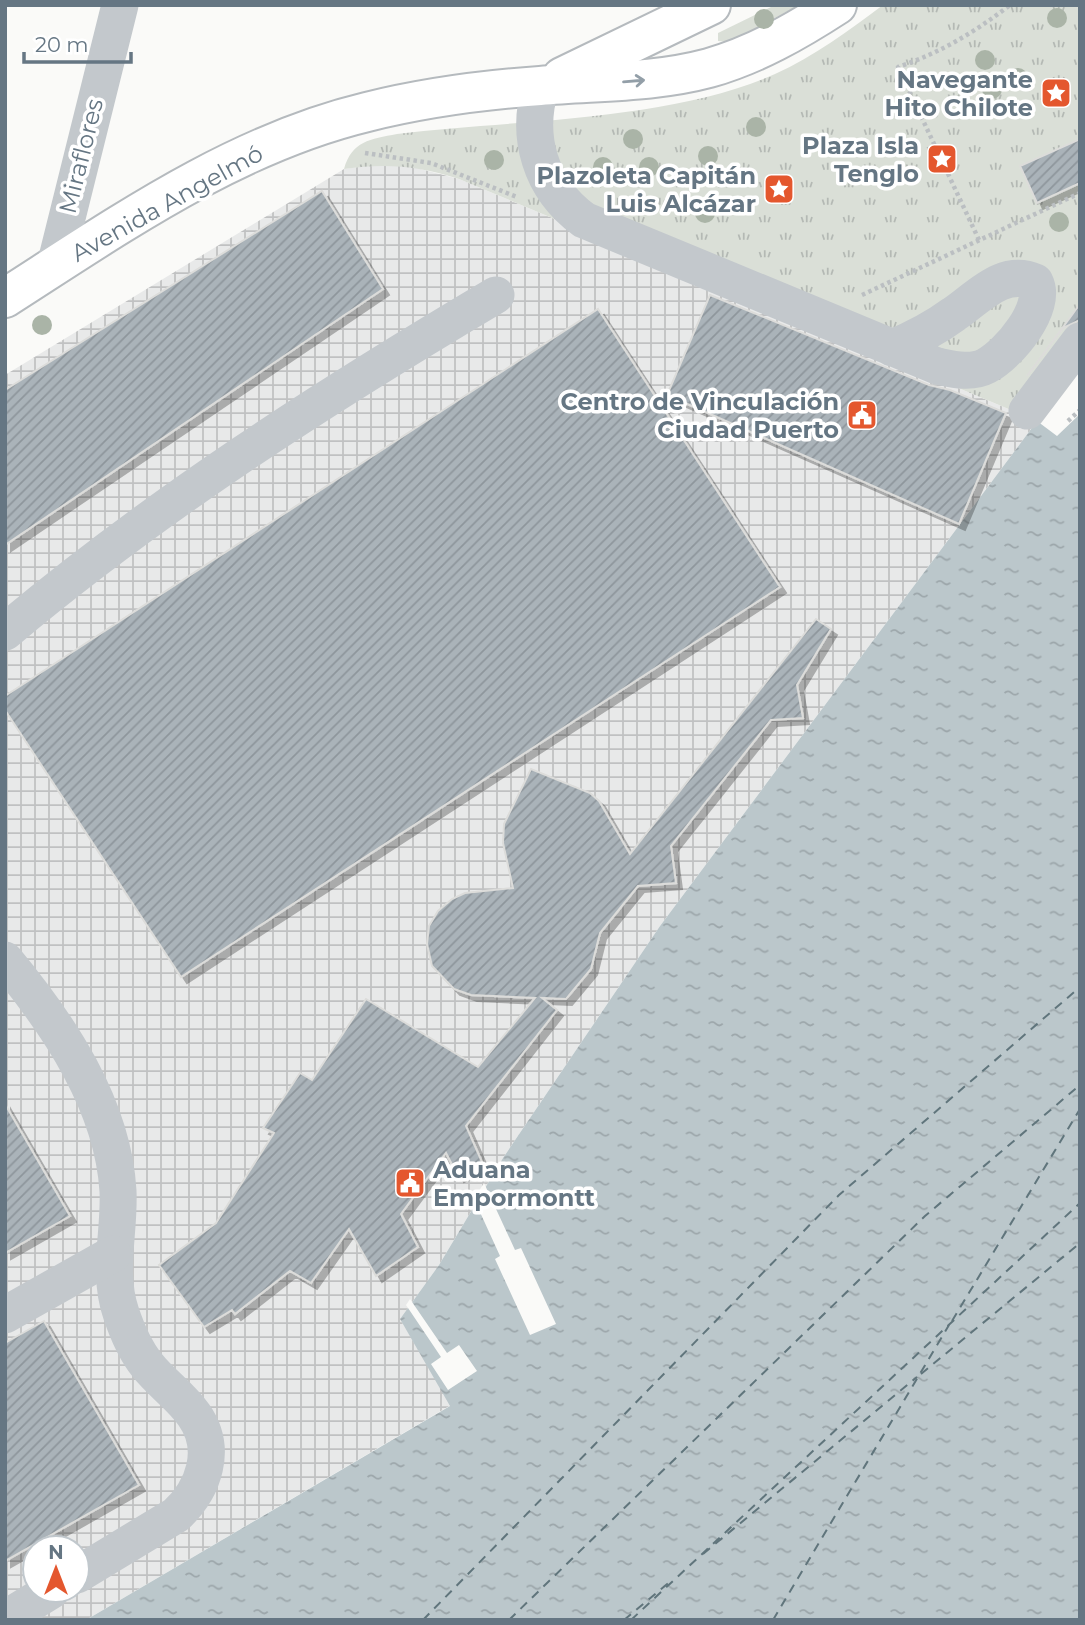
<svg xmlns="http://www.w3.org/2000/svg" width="1085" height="1625" viewBox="0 0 1085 1625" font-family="Montserrat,sans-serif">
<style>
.industrial{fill:url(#industrial-grid);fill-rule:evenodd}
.green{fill:#dadfd7}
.park{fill:url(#park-tufts)}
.water{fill:url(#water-ripples)}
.pier{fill:#fafaf8}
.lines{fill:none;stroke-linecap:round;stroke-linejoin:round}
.ferry{stroke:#60757c;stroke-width:2;stroke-dasharray:9 7;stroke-linecap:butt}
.building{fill:url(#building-hatch);stroke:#dcdcda;stroke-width:2;filter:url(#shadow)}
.major-casing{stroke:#b5babe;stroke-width:42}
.path{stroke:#bbbfc2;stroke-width:4.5;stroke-dasharray:3.5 3.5;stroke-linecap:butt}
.minor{stroke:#c3c8cc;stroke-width:37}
.major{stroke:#fff;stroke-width:38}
.tree{fill:#aab4a7}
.oneway{stroke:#939fa8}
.labels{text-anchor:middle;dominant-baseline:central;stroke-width:7;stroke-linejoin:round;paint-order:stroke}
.poi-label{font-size:24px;font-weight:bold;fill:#657683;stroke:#fff;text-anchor:end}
.street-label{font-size:24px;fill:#657683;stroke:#fff}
</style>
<defs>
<pattern id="industrial-grid" width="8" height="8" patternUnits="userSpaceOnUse" patternTransform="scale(1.75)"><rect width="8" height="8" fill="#e8e9e9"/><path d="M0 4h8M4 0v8" fill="none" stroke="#c0c1c2"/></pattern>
<pattern id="park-tufts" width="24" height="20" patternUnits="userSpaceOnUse" patternTransform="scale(1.75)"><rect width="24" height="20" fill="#dadfd7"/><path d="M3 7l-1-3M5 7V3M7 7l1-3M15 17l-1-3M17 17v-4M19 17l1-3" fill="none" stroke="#b4b9b4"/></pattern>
<pattern id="water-ripples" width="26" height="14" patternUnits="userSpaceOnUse" patternTransform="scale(1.75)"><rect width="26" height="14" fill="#bbc7cb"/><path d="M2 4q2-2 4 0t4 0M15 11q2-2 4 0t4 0" fill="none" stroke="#9ca6aa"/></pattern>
<pattern id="building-hatch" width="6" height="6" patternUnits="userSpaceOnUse" patternTransform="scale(1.75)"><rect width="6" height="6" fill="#aab3b9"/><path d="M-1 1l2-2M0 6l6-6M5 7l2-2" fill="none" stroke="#8e969c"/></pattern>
<filter id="shadow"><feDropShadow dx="6" dy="6" stdDeviation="0" flood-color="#0004"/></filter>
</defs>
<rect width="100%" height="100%" fill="#fafaf8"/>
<!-- industrial -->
<path class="industrial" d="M378,164L409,166L459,179L1037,421L660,926L503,1158L439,1265L400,1319L451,1405L86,1620H5V375L344,169ZM35,1548H77V1590H35Z"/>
<!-- green -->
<polygon class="green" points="775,5 799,5 730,42 718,41 718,33"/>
<!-- park -->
<path class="park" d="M883,5H1080V364L1037,421L459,179C419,166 386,163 344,169C352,141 370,139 397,134C512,120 670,121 775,74C815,56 848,31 883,5Z"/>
<!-- water -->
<polygon class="water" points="1080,414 1080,1620 86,1620 450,1406 400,1319 439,1265 503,1158 660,926 1037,421 1057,436"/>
<!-- pier -->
<g class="pier">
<polygon points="484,1183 515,1250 521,1248 556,1324 530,1335 495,1259 500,1256 474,1199"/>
<polygon points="410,1299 447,1353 459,1345 477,1371 448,1390 431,1364 441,1357 406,1305"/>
</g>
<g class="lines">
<!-- ferry -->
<g class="ferry">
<polyline points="952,1321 1080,1109"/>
<polyline points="921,1374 1080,1243"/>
<polyline points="703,1554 917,1377"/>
<polyline points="423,1620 839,1195 1080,987"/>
<polyline points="509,1620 925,1216 1080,1085"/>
<polyline points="624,1620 672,1580"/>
<polyline points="631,1620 1080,1203"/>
<polyline points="773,1620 949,1325"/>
</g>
</g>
<!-- building -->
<g class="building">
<polygon points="1080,139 1080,183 1037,203 1020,166"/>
<polygon points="322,191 383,289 5,545 5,390"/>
<polygon points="710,295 929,385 950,390 1006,413 959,524 667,395"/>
<polygon points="1080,304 1080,320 1063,328 1027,376"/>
<polygon points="598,309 780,587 181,977 5,710 5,696"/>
<polygon points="816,619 831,629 797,685 803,718 771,720 671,846 676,883 638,886 600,933 591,969 566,999 542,998 557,1010 466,1126 482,1162 458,1176 446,1153 401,1214 418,1247 376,1276 349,1229 311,1283 290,1271 235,1314 232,1310 204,1327 159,1265 216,1223 274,1133 263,1128 300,1073 312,1080 366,999 478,1067 535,998 471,995 454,989 432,966 427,944 429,926 438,911 452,899 465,893 513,888 503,843 504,824 531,769 590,793 599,801 630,854"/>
<polygon points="5,1104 70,1216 5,1253"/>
<polygon points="44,1321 139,1485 5,1561 5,1343"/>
</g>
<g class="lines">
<!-- major casing -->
<g class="major-casing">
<g id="major">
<polyline points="562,77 711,5"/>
<path d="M5,298C119,225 234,144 367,112C423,98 483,90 540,86C597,81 653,83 709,68C755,55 797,31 837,5"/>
</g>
</g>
<!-- path -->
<g class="path">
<polyline points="365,153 431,163 517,197"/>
<path d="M979,240L898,67C940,53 975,32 1010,5"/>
<polyline points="862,295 1080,193"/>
<polyline points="1068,421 1080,410"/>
</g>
<!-- minor -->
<g class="minor">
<path d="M541,86C525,136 540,188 584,220L937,366C952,369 971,374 986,366C1009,354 1048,307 1035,282C1003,268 979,297 954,314C935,328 914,339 892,348"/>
<polyline points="55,266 120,5"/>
<polyline points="1027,411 1080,341"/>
<path d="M5,632C157,504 326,396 496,295"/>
<path d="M5,960C59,1025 113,1105 118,1191C120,1232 107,1272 121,1313C127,1331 135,1350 147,1365C161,1383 181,1396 194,1415C218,1449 204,1489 176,1515L77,1575"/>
<polyline points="5,1315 113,1254"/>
<polyline points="5,1619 52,1590"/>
</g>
<!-- major -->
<use href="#major" class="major"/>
</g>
<!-- trees -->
<g class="tree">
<circle cx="1057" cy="18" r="10"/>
<circle cx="764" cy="19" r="10"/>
<circle cx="985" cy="60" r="10"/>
<circle cx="1018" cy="78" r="10"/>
<circle cx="992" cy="89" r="10"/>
<circle cx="756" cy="127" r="10"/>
<circle cx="633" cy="139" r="10"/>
<circle cx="708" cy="156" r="10"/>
<circle cx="494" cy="160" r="10"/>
<circle cx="603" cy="167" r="10"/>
<circle cx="649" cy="167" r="10"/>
<circle cx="705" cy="213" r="10"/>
<circle cx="1059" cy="222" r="10"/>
<circle cx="42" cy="325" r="10"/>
</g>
<!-- one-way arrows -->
<defs><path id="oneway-shaft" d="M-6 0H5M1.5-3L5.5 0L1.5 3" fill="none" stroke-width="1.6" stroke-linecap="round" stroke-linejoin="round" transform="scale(1.75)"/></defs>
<use class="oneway" href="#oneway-shaft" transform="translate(634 81) rotate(-5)"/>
<!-- icons -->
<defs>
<g id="sight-square" transform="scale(1.575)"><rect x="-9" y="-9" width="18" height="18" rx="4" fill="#e4572e" stroke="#fff"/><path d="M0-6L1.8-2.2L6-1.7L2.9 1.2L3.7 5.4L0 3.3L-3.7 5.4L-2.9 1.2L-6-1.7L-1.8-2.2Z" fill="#fff"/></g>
<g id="civic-square" transform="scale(1.575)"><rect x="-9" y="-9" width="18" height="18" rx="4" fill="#e4572e" stroke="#fff"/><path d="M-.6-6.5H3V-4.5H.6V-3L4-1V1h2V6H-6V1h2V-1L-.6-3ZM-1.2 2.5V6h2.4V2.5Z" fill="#fff"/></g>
</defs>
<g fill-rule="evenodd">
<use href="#sight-square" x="1056" y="93"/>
<use href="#sight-square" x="942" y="159"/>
<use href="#sight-square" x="779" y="189"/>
<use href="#civic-square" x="862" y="415"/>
<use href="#civic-square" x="410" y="1183"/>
</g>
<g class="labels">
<!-- poi labels -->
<g class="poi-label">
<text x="1033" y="79">Navegante<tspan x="1033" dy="28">Hito Chilote</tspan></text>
<text x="919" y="145">Plaza Isla<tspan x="919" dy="28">Tenglo</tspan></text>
<text x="756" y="175">Plazoleta Capitán<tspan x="756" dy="28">Luis Alcázar</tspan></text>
<text x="839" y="401">Centro de Vinculación<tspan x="839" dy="28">Ciudad Puerto</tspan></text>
<text x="433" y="1169" text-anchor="start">Aduana<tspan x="433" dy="28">Empormontt</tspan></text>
</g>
<!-- street labels -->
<g class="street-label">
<text transform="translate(81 156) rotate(-76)">Miraflores</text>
<text transform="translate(167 203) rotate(-29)">Avenida Angelmó</text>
</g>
</g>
<!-- border -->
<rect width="1085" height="1625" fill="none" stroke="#657683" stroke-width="14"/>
<!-- north arrow -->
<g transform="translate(56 1569)"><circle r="33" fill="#ffffff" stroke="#c1c8cd" stroke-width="2"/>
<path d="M0-5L12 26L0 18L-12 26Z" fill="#e4572e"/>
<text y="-10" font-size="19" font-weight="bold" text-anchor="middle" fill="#657683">N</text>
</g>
<!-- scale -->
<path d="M24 52v10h107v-10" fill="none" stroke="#657683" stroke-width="3.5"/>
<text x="35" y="52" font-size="21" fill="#657683" stroke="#ffffff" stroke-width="5" paint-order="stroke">20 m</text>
</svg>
